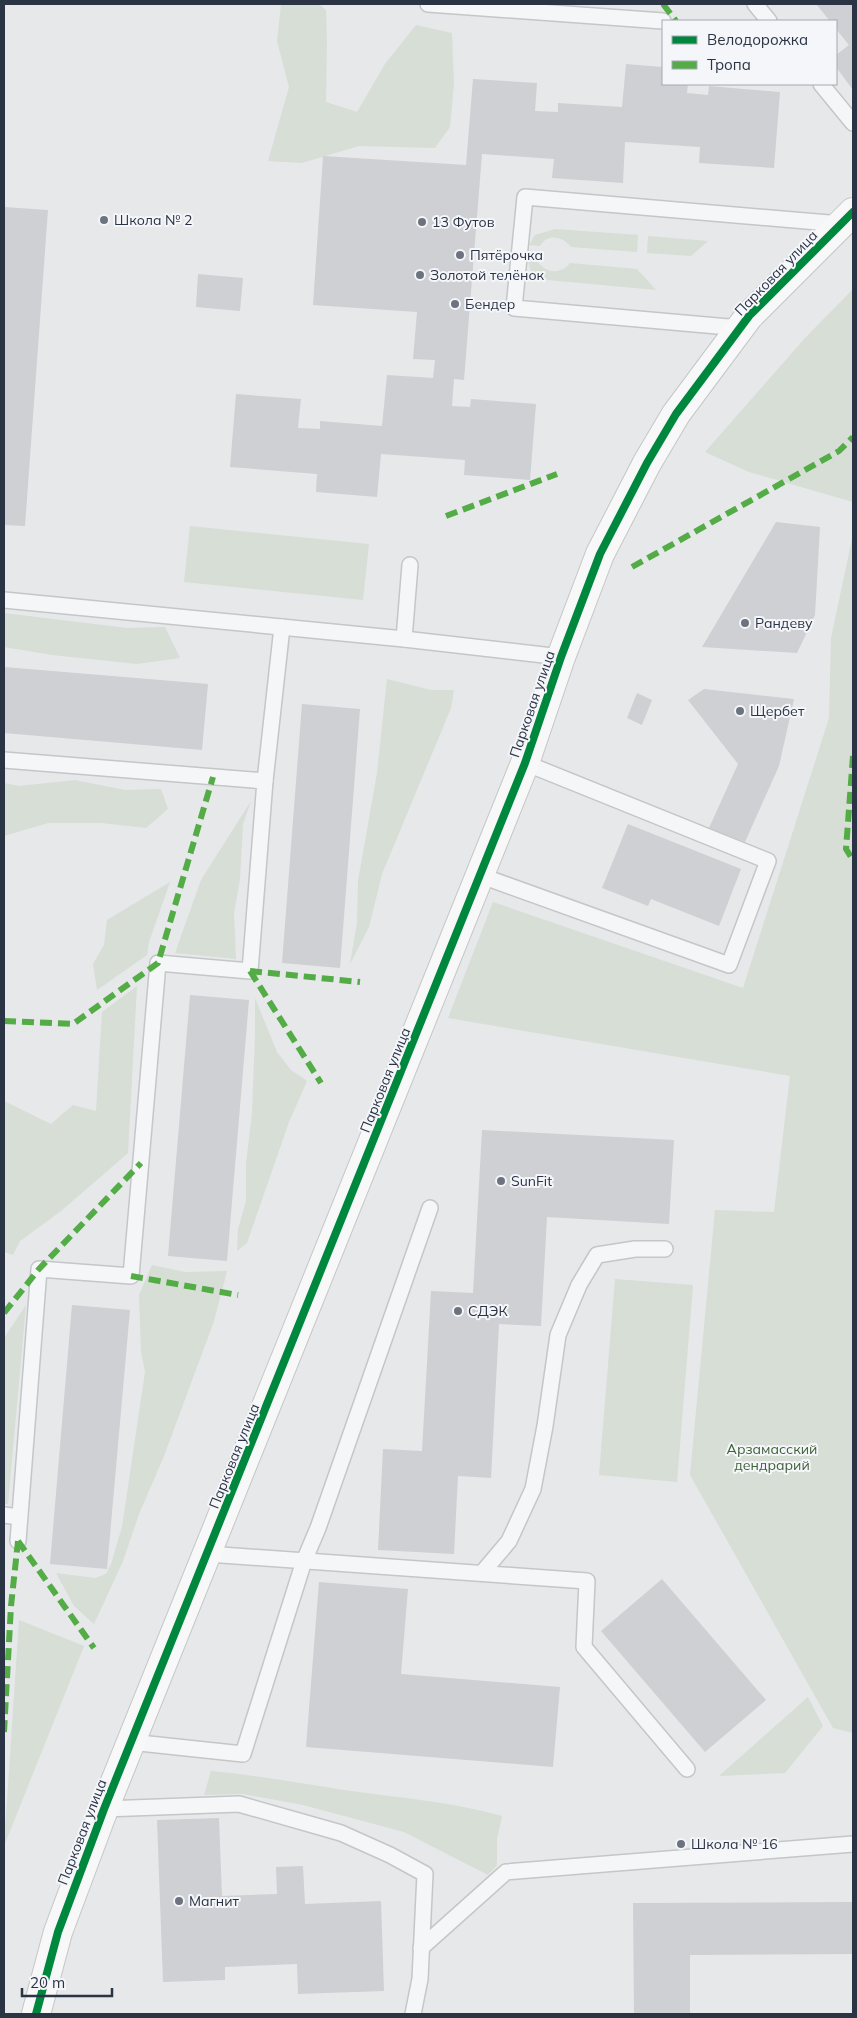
<svg xmlns="http://www.w3.org/2000/svg" width="857" height="2018" viewBox="0 0 857 2018" font-family="Mulish,sans-serif">
<style>
.green{fill:#d6ded6}
.building{fill:#ced0d3}
.lines{fill:none;stroke-linecap:round;stroke-linejoin:round}
.lane-casing{stroke:#c4c6c8;stroke-width:18}
.secondary-casing{stroke:#c4c6c8;stroke-width:30}
.lane{stroke:#f5f6f7;stroke-width:15}
.secondary{stroke:#f8f8f8;stroke-width:28}
.quiet{stroke:#54ac47;stroke-width:6;stroke-dasharray:12 6;stroke-linecap:butt}
.cycleway-casing{stroke:#f4f6f9;stroke-width:11}
.cycleway{stroke:#00873e;stroke-width:8}
.poi-dot{fill:#6c737f;stroke:#f4f6f9;stroke-width:2}
.labels{text-anchor:middle;dominant-baseline:central;stroke-width:4;stroke-linejoin:round;paint-order:stroke}
.poi-label{font-size:14px;fill:#2b3445;stroke:#f4f6f9;text-anchor:start}
.street-label{font-size:14px;fill:#2b3445;stroke:#f4f6f9}
.park-label{font-size:14px;fill:#3f6138;stroke:#f4f6f9}
</style>
<rect width="100%" height="100%" fill="#e6e8ea"/>
<!-- green -->
<g class="green">
<polygon points="281,4 319,4 326,10 327,41 326,102 357,112 385,64 416,25 452,33 454,83 450,127 435,148 359,146 302,163 268,161 289,87 277,41"/>
<path d="M555,229L638,235L637,252L571,247C563,236 547,233 540,246L529,245L535,235Z"/>
<polygon points="648,236 708,241 691,256 647,253"/>
<path d="M528,261L538,262C546,274 562,274 570,263L637,269L656,290L548,280L531,271Z"/>
<polygon points="853,289 853,502 749,472 705,452 805,338"/>
<polygon points="190,526 369,544 363,600 184,582"/>
<polygon points="853,534 853,1733 833,1728 690,1475 715,1210 774,1212 790,1076 448,1018 493,902 743,988 829,718 831,638"/>
<polygon points="4,613 127,628 165,627 180,658 137,664 52,655 4,647"/>
<polygon points="387,679 431,690 454,690 451,708 382,874 369,927 350,964 357,923 358,881 377,773"/>
<polygon points="75,780 125,790 161,789 168,809 146,828 102,823 48,823 4,836 4,783 19,786"/>
<polygon points="251,801 243,824 240,879 234,913 236,959 175,953 201,880"/>
<polygon points="170,882 149,942 147,955 97,990 93,964 104,945 107,920"/>
<polygon points="137,986 128,1153 61,1211 20,1241 13,1255 4,1252 4,1101 51,1124 73,1105 96,1111 102,1012"/>
<polygon points="255,998 277,1052 291,1070 307,1081 289,1122 247,1243 237,1251 238,1229 246,1201 246,1164 252,1113 255,1034"/>
<polygon points="152,1265 185,1272 227,1271 214,1321 164,1456 139,1514 123,1561 94,1624 74,1606 56,1573 95,1578 106,1574 111,1564 122,1527 145,1372 141,1352 139,1295"/>
<polygon points="615,1279 693,1285 677,1482 599,1475"/>
<polygon points="26,1305 8,1504 4,1504 4,1338"/>
<polygon points="19,1620 84,1646 4,1846"/>
<polygon points="808,1697 823,1726 785,1773 719,1776"/>
<path d="M211,1771C258,1775 304,1784 351,1791C402,1798 453,1802 502,1816L497,1839V1865L488,1875L404,1832L303,1805L243,1794L204,1795Z"/>
</g>
<!-- building -->
<g class="building">
<polygon points="816,4 853,4 853,90 836,67 836,55 849,45 836,29 836,21 830,21"/>
<polygon points="626,64 663,67 663,84 688,84 687,93 708,95 709,86 780,92 774,168 699,163 700,147 625,142 623,183 552,178 554,159 482,154 464,380 454,379 452,406 470,407 471,399 536,404 530,480 464,475 465,460 381,454 377,497 316,492 317,474 230,467 236,394 301,399 298,428 320,429 320,421 382,426 387,375 433,378 435,360 413,359 417,312 313,305 323,156 466,165 473,79 537,83 535,111 558,112 558,103 622,107"/>
<polygon points="4,207 48,210 25,526 4,525"/>
<polygon points="198,274 243,278 240,311 196,307"/>
<polygon points="776,522 820,527 815,615 797,653 702,647"/>
<polygon points="4,667 208,684 202,750 4,733"/>
<polygon points="704,689 794,699 779,766 745,842 709,828 738,764 688,700"/>
<polygon points="637,693 652,700 642,725 627,718"/>
<polygon points="302,704 360,709 340,968 282,963"/>
<polygon points="628,824 741,869 719,926 651,899 648,906 602,888"/>
<polygon points="190,995 249,1000 227,1261 168,1256"/>
<polygon points="482,1130 674,1140 669,1224 547,1217 541,1326 499,1324 491,1478 458,1476 454,1554 378,1550 383,1449 422,1451 431,1291 473,1293"/>
<polygon points="72,1305 130,1310 107,1569 50,1564"/>
<polygon points="662,1579 766,1700 705,1752 601,1631"/>
<polygon points="319,1582 408,1589 401,1674 560,1687 553,1767 306,1747"/>
<polygon points="219,1818 222,1896 277,1894 276,1867 303,1866 305,1904 381,1901 384,1991 298,1994 297,1964 225,1967 225,1980 163,1982 157,1820"/>
<polygon points="853,1902 853,1954 690,1955 690,2014 634,2014 633,1903"/>
</g>
<g class="lines">
<!-- lane casing -->
<g class="lane-casing">
<g id="lane">
<polyline points="428,4 663,21"/>
<polyline points="755,4 769,21"/>
<polyline points="821,84 853,123"/>
<polyline points="740,328 514,308 525,197 841,224"/>
<polyline points="4,600 404,639 561,657"/>
<polyline points="404,639 410,565"/>
<polyline points="4,760 265,781"/>
<polyline points="479,875 729,965 768,861 525,763"/>
<polyline points="4,1515 19,1517"/>
<polyline points="18,1541 39,1269 131,1276 158,963 250,971 265,781 282,627"/>
<polyline points="208,1554 587,1581 584,1647 687,1769"/>
<polyline points="482,1573 509,1541 533,1489 545,1426 558,1335 579,1285 597,1255 635,1249 665,1249"/>
<polyline points="130,1742 243,1754 304,1561 318,1528 430,1208"/>
<polyline points="104,1809 239,1804 341,1833 390,1855 425,1874 420,1979 413,2014"/>
<polyline points="421,1948 506,1872 853,1844"/>
</g>
</g>
<!-- secondary casing -->
<g class="secondary-casing">
<polyline id="secondary" points="36,2014 58,1932 104,1809 525,763 561,657 600,554 647,463 676,414 749,316 853,212"/>
</g>
<!-- lane -->
<use href="#lane" class="lane"/>
<!-- secondary -->
<use href="#secondary" class="secondary"/>
<!-- quiet -->
<g class="quiet">
<polyline points="663,4 676,21"/>
<polyline points="446,516 557,474"/>
<polyline points="632,567 839,451 853,437"/>
<polyline points="853,756 846,849 853,860"/>
<polyline points="250,971 321,1083"/>
<polyline points="250,971 360,982"/>
<polyline points="4,1021 73,1024 158,963 213,777"/>
<polyline points="131,1276 238,1295"/>
<polyline points="4,1313 39,1269 141,1163"/>
<polyline points="18,1541 94,1648"/>
<polyline points="4,1732 11,1606 18,1541"/>
</g>
<!-- cycleway casing -->
<g class="cycleway-casing">
<polyline id="cycleway" points="36,2014 58,1932 104,1809 525,763 561,657 600,554 647,463 676,414 749,316 853,212"/>
</g>
<!-- cycleway -->
<use href="#cycleway" class="cycleway"/>
</g>
<!-- markers -->
<g class="poi-dot">
<circle cx="104" cy="220" r="5"/>
<circle cx="422" cy="222" r="5"/>
<circle cx="460" cy="255" r="5"/>
<circle cx="420" cy="275" r="5"/>
<circle cx="455" cy="304" r="5"/>
<circle cx="745" cy="623" r="5"/>
<circle cx="740" cy="711" r="5"/>
<circle cx="501" cy="1181" r="5"/>
<circle cx="458" cy="1311" r="5"/>
<circle cx="681" cy="1844" r="5"/>
<circle cx="179" cy="1901" r="5"/>
</g>
<g class="labels">
<!-- poi labels -->
<g class="poi-label">
<text x="114" y="220">Школа № 2</text>
<text x="432" y="222">13 Футов</text>
<text x="470" y="255">Пятёрочка</text>
<text x="430" y="275">Золотой телёнок</text>
<text x="465" y="304">Бендер</text>
<text x="755" y="623">Рандеву</text>
<text x="750" y="711">Щербет</text>
<text x="511" y="1181">SunFit</text>
<text x="468" y="1311">СДЭК</text>
<text x="691" y="1844">Школа № 16</text>
<text x="189" y="1901">Магнит</text>
</g>
<!-- street labels -->
<g class="street-label">
<text transform="translate(776 273) rotate(-46)">Парковая улица</text>
<text transform="translate(532 704) rotate(-71)">Парковая улица</text>
<text transform="translate(385 1080) rotate(-68)">Парковая улица</text>
<text transform="translate(234 1456) rotate(-68)">Парковая улица</text>
<text transform="translate(82 1832) rotate(-69)">Парковая улица</text>
</g>
<!-- park labels -->
<g class="park-label">
<text x="772" y="1449">Арзамасский<tspan x="772" dy="16">дендрарий</tspan></text>
</g>
</g>
<!-- border -->
<rect width="857" height="2018" fill="none" stroke="#2b3445" stroke-width="10"/>
<!-- legend -->
<rect x="662" y="20" width="175" height="65" fill="#f4f6f9" stroke="#a4a8b1"/>
<rect x="672" y="36" width="25" height="8" fill="#00873e" stroke="#a4a8b1"/>
<text x="707" y="45" font-size="15" fill="#2b3445">Велодорожка</text>
<rect x="672" y="61" width="25" height="8" fill="#54ac47" stroke="#a4a8b1"/>
<text x="707" y="70" font-size="15" fill="#2b3445">Тропа</text>
<!-- scale -->
<path d="M22 1988v8h90v-8" fill="none" stroke="#2b3445" stroke-width="2.5"/>
<text x="30" y="1988" font-size="15" fill="#2b3445" stroke="#f4f6f9" stroke-width="4" paint-order="stroke">20 m</text>
</svg>
